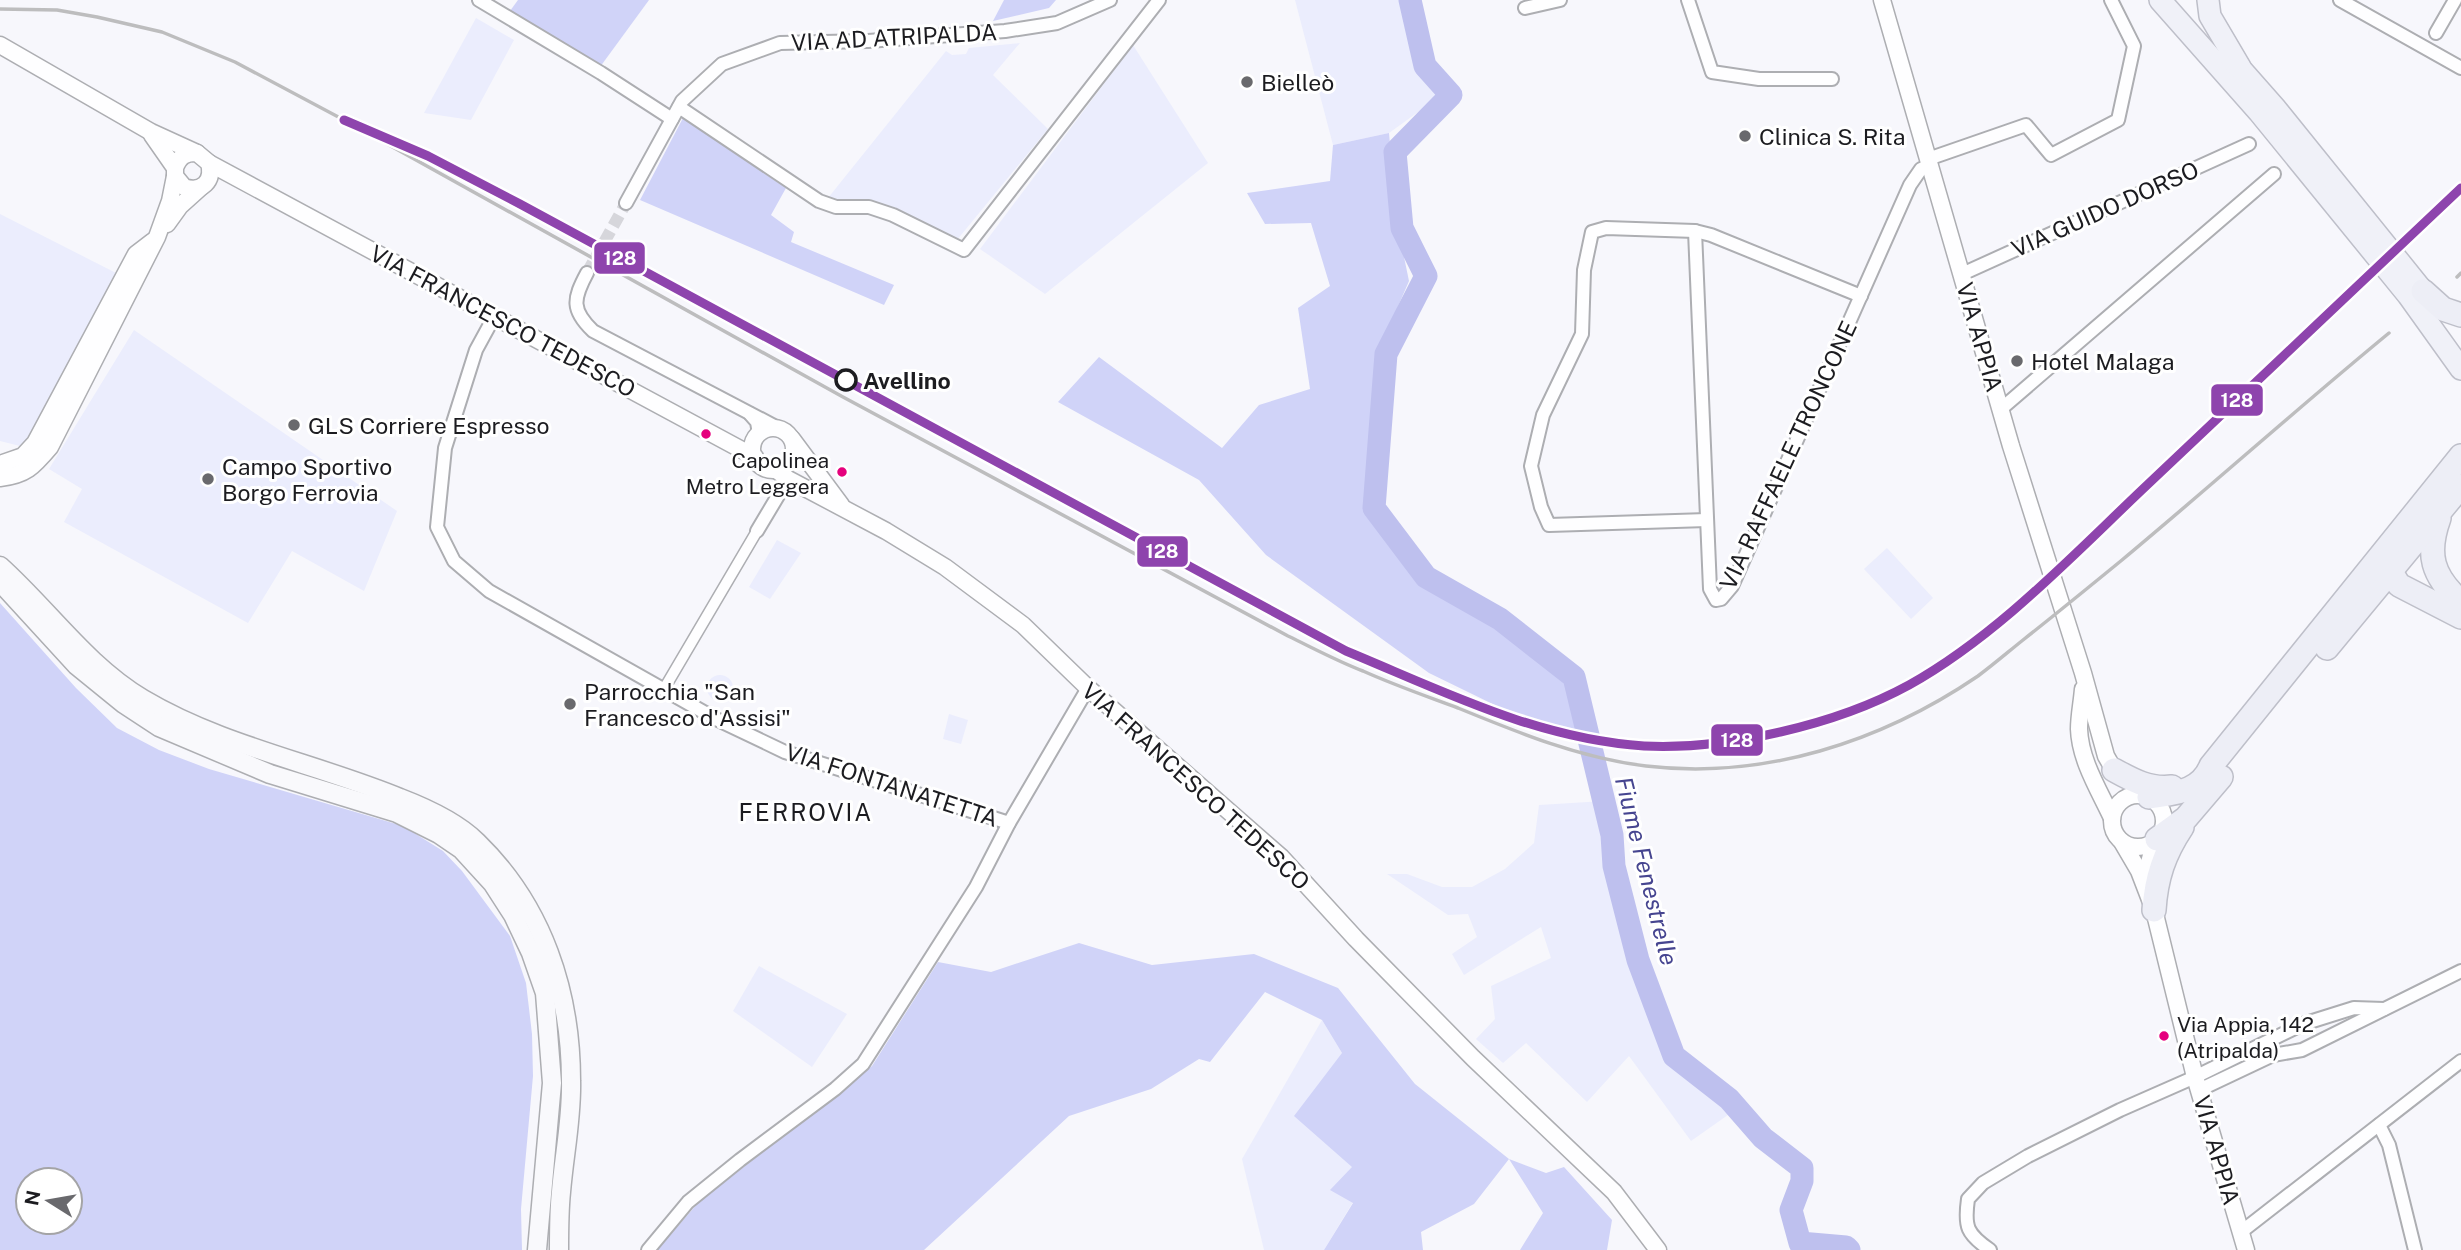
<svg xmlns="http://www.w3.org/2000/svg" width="2461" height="1250" viewBox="0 0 2461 1250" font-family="'Public Sans',sans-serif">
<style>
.green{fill:#ebedfd}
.forest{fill:#d0d3f8;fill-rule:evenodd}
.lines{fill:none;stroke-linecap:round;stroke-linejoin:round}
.river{stroke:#bec0ee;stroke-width:23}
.minor-tunnel{stroke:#d6d6db;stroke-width:12;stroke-dasharray:12 6;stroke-linecap:butt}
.pedestrian-casing{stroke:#adaeb2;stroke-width:13}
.minor-casing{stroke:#adaeb2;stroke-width:16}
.tertiary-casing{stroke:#adaeb2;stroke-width:19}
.secondary-casing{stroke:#adaeb2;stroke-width:21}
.trunk-casing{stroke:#bebfc9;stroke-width:24}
.motorway-casing{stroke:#bebfc9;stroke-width:26}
.pedestrian{stroke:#fefeff;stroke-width:10}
.minor{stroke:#fefeff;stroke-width:12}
.tertiary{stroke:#fefeff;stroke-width:16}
.secondary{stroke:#f9f9fc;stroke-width:18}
.trunk{stroke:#f0f1f8;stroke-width:21}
.motorway{stroke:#edeef6;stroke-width:23}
.rail{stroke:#bdbdbe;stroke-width:3.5}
.rail-1-casing{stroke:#fff;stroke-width:14}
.rail-1{stroke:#8e44ad;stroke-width:9}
.poi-dot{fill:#69696d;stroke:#fff;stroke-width:2.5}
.stop-dot{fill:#fff;stroke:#1c1c20;stroke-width:3.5}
.bus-dot{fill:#e5007d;stroke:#fff;stroke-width:2.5}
.labels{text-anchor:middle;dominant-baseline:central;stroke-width:6;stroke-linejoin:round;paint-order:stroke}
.bus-label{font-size:21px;fill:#1c1c20;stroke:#fff;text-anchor:end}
.street-label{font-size:23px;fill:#1c1c20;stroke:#fff}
.poi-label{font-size:23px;fill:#1c1c20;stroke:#fff;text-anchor:start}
.stop-label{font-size:23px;font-weight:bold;fill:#1c1c20;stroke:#fff;text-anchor:start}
.neighbourhood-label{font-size:24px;letter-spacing:2px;fill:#1c1c20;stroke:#fff}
.water-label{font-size:24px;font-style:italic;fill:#464590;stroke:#fff}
.line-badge{stroke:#fff;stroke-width:2.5}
.badge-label{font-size:19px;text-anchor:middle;font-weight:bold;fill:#fff}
</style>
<rect width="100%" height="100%" fill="#f7f7fc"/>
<!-- green -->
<g class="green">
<polygon points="1295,0 1405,0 1421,67 1443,94 1389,133 1333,145"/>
<polygon points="476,18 514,40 471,120 424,113"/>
<polygon points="1020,43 993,75 1048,129 957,240 868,202 828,198 946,51 952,55 966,54 969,48"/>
<polygon points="1133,45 1208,163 1045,294 980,249"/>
<polygon points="0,214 118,274 24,447 0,441"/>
<polygon points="134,330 397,511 364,591 292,551 248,623 64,522 82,489 49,469"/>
<polygon points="777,540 801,553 770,599 749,587"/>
<polygon points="1887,548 1933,598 1911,619 1864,569"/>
<circle cx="720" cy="688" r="13"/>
<polygon points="949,714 968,720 961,744 943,739"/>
<polygon points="1604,801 1612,835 1614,866 1638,960 1674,1055 1735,1110 1691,1141 1629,1056 1587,1102 1526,1043 1503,1063 1476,1039 1495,1019 1491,986 1551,958 1541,927 1464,975 1452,954 1477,937 1468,914 1448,915 1387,874 1407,874 1442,887 1472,887 1505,869 1534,843 1539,805"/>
<polygon points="759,966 847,1014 812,1067 733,1011"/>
<polygon points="1322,1020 1342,1053 1353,1167 1353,1202 1324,1250 1264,1250 1242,1159"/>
</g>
<!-- forest -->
<g class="forest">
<polygon points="518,0 649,0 600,67 510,11"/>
<polygon points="1004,0 1056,0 1049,8 993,21"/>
<polygon points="683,118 786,188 771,215 794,232 791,242 894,285 884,305 640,200"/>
<polygon points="1389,133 1397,223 1409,281 1379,350 1371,506 1422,576 1485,614 1569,679 1585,735 1509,712 1429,673 1266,555 1199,480 1058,402 1099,357 1222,448 1259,405 1310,389 1298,308 1330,286 1311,223 1265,224 1247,193 1330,181 1333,145"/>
<path d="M0,603L76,688L117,728L159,750L209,769L403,826L443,851L462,871L510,936L526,983L532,1034L533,1076L521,1209L522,1250H0ZM28,1180H70V1222H28Z"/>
<polygon points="1079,943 1152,965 1254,954 1338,988 1415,1084 1509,1159 1546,1173 1564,1167 1612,1220 1607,1250 1520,1250 1543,1213 1509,1159 1474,1204 1421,1232 1423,1250 1324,1250 1353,1203 1330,1190 1352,1167 1294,1116 1342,1053 1322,1020 1265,992 1210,1062 1199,1059 1151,1089 1069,1116 924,1250 657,1250 698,1203 872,1066 938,962 991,972"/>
</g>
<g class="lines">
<!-- river -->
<polyline class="river" points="1410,0 1425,66 1451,95 1395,152 1402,228 1426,276 1386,354 1374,508 1426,577 1500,619 1574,677 1612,835 1614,866 1638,960 1674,1056 1729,1099 1763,1138 1802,1168 1802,1181 1791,1210 1800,1243 1846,1247 1849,1250"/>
<!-- minor-tunnel -->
<polyline class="minor-tunnel" points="587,273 626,203"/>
<!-- pedestrian casing -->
<g class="pedestrian-casing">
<polyline id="pedestrian" points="664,689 757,531"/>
</g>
<!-- minor casing -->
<g class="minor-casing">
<g id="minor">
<polyline points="479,0 601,73 672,119"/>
<polyline points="1688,0 1712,72 1759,79 1832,79"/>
<polyline points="2340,0 2461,68"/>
<polyline points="1525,8 1560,0"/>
<polyline points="2436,33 2455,0"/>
<polyline points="679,107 819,201 836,207 869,207 893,215 964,250 1159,0"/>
<polyline points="1928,159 2026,125 2051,155 2118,120 2134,46 2111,0"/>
<polyline points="626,203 682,101 722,64 780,43 868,41 1005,31 1057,23 1110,0"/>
<polyline points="1695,231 1710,589 1716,600 1721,599 1732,586 1910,185 1921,169 1930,165"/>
<path d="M587,273C573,299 571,310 593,331L778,428"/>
<polyline points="1962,274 2249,144"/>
<polyline points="494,317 476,350 445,448 437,527 454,561 489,591 716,719 785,752 1009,823"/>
<polyline points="2001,409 2274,174"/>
<polyline points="750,414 757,422 759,434"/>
<polyline points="1707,520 1549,525 1541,507 1531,466 1543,415 1582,334 1584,270 1592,232 1606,228 1695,231 1711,235 1861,296"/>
<polyline points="757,531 788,479"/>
<polyline points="2199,1090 2273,1055 2302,1050 2461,971"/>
<polyline points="2379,1125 2389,1145 2415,1250"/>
<polyline points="2241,1232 2461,1061"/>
<polyline points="648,1250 688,1202 740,1160 835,1089 863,1064 976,887 1009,823 1088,688"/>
<path d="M1990,1250C1967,1234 1964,1227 1968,1199L1983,1183L2028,1156L2120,1110L2195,1077L2303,1024L2354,1008L2384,1009"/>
</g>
</g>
<!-- tertiary casing -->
<g class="tertiary-casing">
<g id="tertiary">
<polyline points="1882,0 2011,446 2083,673 2106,756 2114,770 2121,775"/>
<polyline points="0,45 151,132 197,153"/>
<path d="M152,135L175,168V176L184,187C202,193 214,181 209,163L197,153C186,152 179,157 175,168"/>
<polyline points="209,163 755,457"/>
<polyline points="167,224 180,206 200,188"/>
<circle cx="773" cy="449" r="21"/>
<polyline points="792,439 841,505"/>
<polyline points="0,464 23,456 35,443 136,254 153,241"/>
<polyline points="775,469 788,479 886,531 945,567 1023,625 1088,688 1281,857 1356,939 1473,1058 1614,1192 1658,1250"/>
<path d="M0,478C26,475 33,467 50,447L157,237L170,201L175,176"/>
<path d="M2083,689C2082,702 2079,716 2079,729C2080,760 2099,790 2112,818"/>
<circle cx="2138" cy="821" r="26"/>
<polyline points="2122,842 2139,871 2154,910 2195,1077 2246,1250"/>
<polyline points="2146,885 2147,870 2155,841"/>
</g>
</g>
<!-- secondary casing -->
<g class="secondary-casing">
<g id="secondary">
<path d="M0,566C48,609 87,666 143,699C222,746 315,763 400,798C426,808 457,822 477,842C543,906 571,992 571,1081C572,1118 564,1155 561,1192C559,1211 559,1231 559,1250"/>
<polyline points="0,582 76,665 124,704 159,727 270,774 397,813 439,834 461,849 493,884 513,915 531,953 545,993 552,1083 537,1250"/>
</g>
</g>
<!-- trunk casing -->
<g class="trunk-casing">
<g id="trunk">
<polyline points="2160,0 2259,112 2408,295 2461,369"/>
<polyline points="2208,0 2210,16 2240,67"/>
<polyline points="2231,58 2276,109 2422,290"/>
</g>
</g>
<!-- motorway casing -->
<g class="motorway-casing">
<g id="motorway">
<polyline points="2423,291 2443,309 2461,315"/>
<path d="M2439,518C2426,554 2432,576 2461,602"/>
<polyline points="2387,560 2391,572 2399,585 2461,617"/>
<polyline points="2327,648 2461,486"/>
<path d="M2114,770C2132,780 2150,790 2172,787"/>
<path d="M2149,797C2174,793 2200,793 2211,766L2461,456"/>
<polyline points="2157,839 2186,818 2221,777"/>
<path d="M2154,910C2156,878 2164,854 2182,827"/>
</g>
</g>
<!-- pedestrian -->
<use href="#pedestrian" class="pedestrian"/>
<!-- minor -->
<use href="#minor" class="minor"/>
<!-- tertiary -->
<use href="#tertiary" class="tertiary"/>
<!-- secondary -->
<use href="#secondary" class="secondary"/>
<!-- trunk -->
<use href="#trunk" class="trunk"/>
<!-- motorway -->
<use href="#motorway" class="motorway"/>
<!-- rail -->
<g class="rail">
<path d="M0,9L57,10L97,17L162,32L235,62L344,120L843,397L1288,636C1313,648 1337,661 1363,671C1394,685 1426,696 1458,708C1519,733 1580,758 1646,766C1764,780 1881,742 1978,676C1993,665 2008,652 2023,640C2056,614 2089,587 2122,560C2212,485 2299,407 2389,333"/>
<polyline points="2457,277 2461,273"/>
</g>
<!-- rail-1 casing -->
<g class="rail-1-casing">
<path id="rail-1" d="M344,120L428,156L520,204L1346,651C1443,691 1537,739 1644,746C1727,750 1836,725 1909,685C1997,636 2072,556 2145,487C2250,387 2356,288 2461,188"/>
</g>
<!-- rail-1 -->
<use href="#rail-1" class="rail-1"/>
</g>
<!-- markers -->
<g class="poi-dot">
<circle cx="1247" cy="82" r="7"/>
<circle cx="1745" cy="136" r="7"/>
<circle cx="2017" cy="361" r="7"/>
<circle cx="294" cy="425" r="7"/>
<circle cx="208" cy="479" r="7"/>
<circle cx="570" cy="704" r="7"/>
</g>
<circle class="stop-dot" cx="846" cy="380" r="10"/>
<g class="bus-dot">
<circle cx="706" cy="434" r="6"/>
<circle cx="842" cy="472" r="6"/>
<circle cx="2164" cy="1036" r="6"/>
</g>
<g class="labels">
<!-- bus labels -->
<g class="bus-label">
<text x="829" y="460">Capolinea<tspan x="829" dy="26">Metro Leggera</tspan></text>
<text x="2177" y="1024" text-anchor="start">Via Appia, 142<tspan x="2177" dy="26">(Atripalda)</tspan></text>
</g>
<!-- street labels -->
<g class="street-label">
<text transform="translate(894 37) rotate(-3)">VIA AD ATRIPALDA</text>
<text transform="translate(2105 209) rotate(-24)">VIA GUIDO DORSO</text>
<text transform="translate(503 321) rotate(28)">VIA FRANCESCO TEDESCO</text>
<text transform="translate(1980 337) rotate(74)">VIA APPIA</text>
<text transform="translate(1788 455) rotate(-65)">VIA RAFFAELE TRONCONE</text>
<text transform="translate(892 785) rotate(18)">VIA FONTANATETTA</text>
<text transform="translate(1196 786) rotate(42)">VIA FRANCESCO TEDESCO</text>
<text transform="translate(2217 1150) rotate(74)">VIA APPIA</text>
</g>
<!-- poi labels -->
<g class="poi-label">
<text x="1261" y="82">Bielleò</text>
<text x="1759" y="136">Clinica S. Rita</text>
<text x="2031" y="361">Hotel Malaga</text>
<text x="308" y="425">GLS Corriere Espresso</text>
<text x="222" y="466">Campo Sportivo<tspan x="222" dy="26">Borgo Ferrovia</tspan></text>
<text x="584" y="691">Parrocchia "San<tspan x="584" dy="26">Francesco d'Assisi"</tspan></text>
</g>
<!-- stop labels -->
<g class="stop-label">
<text x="863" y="380">Avellino</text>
</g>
<!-- neighbourhood labels -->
<g class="neighbourhood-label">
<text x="806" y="812">FERROVIA</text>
</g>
<!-- water labels -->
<g class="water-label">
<text transform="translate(1647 871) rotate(76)">Fiume Fenestrelle</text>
</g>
</g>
<g class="line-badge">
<rect x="593" y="241" width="53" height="34" rx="7" fill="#8e44ad"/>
<rect x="2210" y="383" width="54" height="34" rx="7" fill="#8e44ad"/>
<rect x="1136" y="535" width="53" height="33" rx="7" fill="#8e44ad"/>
<rect x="1710" y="723" width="54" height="34" rx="7" fill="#8e44ad"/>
</g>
<g class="badge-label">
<text x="620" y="265">128</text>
<text x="2237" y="407">128</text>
<text x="1162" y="558">128</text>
<text x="1737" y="747">128</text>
</g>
<!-- north arrow -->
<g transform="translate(49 1201) rotate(281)"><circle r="33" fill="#ffffff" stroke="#a4a4a6" stroke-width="2"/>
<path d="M0-5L12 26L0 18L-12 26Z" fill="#69696d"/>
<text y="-10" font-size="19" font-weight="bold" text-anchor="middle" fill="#1c1c20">N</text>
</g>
</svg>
